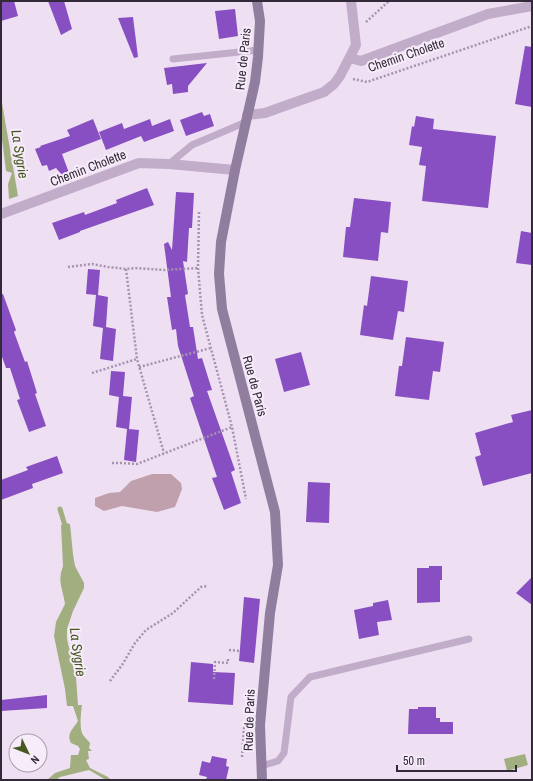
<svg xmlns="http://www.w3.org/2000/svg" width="533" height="781" viewBox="0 0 533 781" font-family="'Archivo Narrow',sans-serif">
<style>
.green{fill:#c1a0ae}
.water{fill:#a1ae80}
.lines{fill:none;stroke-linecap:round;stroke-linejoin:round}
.stream{stroke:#a1ae80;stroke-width:5}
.building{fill:#874fc1}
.path{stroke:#a792b1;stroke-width:2.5;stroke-dasharray:2 2;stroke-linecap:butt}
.lane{stroke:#c1acca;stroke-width:7}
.street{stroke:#c1acca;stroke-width:10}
.secondary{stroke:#917d9e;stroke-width:10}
.labels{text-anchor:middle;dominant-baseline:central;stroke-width:4;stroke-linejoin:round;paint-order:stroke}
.street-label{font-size:13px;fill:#322a38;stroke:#f7ecfa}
.water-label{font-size:14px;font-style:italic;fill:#475921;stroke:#f7ecfa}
</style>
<rect width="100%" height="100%" fill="#eee0f2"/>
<!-- green -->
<polygon class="green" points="152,474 171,474 181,483 182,489 175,507 157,512 122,506 104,511 95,506 95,498 109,493 120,492 131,481"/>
<!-- water -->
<g class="water">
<polygon points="1,97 18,196 9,199 8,184 12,173 6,171 1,131"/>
<path d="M66,523L70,524L73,554L75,566L84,583V588L73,611L67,629V639L76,677L78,705H82C81,712 79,729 83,735C85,738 88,740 90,743L89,748L92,751H88L89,759L86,760L90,768L108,777L111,780H106L89,770L60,777L56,780H47L55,773L70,768L71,755H78L80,749L78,746L71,743C66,734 73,729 78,721L73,706H67L65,689L54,636L56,622L65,604C63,589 57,582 63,566L61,525Z"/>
<polygon points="525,754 528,765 507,771 504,759"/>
</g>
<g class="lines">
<!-- stream -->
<polyline class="stream" points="60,509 66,529"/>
</g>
<!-- building -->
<g class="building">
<polygon points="1,1 14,1 18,16 1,21"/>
<polygon points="48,1 64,1 72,29 61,35"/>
<polygon points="235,9 238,36 219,39 215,11"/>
<polygon points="133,17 138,57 134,58 118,18"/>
<polygon points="525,46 532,47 532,107 515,104"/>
<polygon points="207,63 188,86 188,92 173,94 172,84 167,85 164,68"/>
<polygon points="202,112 204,116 210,114 214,126 186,136 180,120"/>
<polygon points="416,116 434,119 433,129 496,136 488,208 422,201 426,166 419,165 422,147 409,145 412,126 414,127"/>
<polygon points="93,119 101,139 62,154 72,181 68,182 56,168 49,171 47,165 42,166 35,149 41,147 40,146 70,136 67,130"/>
<polygon points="150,119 152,126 170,119 174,131 144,142 141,136 106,150 99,132 122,123 124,129"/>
<polygon points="147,188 154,205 80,231 80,232 59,240 52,223 84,212 85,215 117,203 116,200"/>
<polygon points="176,192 194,193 192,228 189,228 187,262 183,261 188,294 185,295 190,327 193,327 198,359 202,358 212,390 207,391 235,470 231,472 241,503 224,510 212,478 217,477 190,398 194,396 178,346 176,329 172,330 167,297 171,297 164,244 168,242 172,250"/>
<polygon points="354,198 391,202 388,233 381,232 378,261 343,257 346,227 350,227"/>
<polygon points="521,231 532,233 532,265 516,263"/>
<polygon points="88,269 100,270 98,295 108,297 106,327 116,329 113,361 100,359 103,328 93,326 96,295 86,294"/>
<polygon points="371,276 408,281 404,312 398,311 393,340 360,335 364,305 367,306"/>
<polygon points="1,294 3,294 16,330 14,332 25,362 27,361 37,393 35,394 46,426 29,432 17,400 20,399 10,368 6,368 1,354"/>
<polygon points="406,337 444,342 440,372 433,371 429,400 395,396 399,366 402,366"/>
<polygon points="301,352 310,385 284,392 275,359"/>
<polygon points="111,371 125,372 123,396 132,397 129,429 139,430 136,462 124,460 127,429 116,427 119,397 109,395"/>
<polygon points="532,410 532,473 483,486 475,457 481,455 475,433 513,422 511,415"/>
<polygon points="57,456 63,473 32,484 33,488 1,500 1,480 28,470 26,467"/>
<polygon points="308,482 330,483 329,523 306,522"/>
<polygon points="429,566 442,566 442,580 440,580 440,602 417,603 417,568 429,568"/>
<polygon points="532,577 532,605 516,593"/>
<polygon points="244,597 260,599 254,663 239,661"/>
<polygon points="388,600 392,620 377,622 379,635 359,639 354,610 373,606 373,603"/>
<polygon points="191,662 213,664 213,672 235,673 233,705 188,702"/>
<polygon points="47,695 47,708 1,711 1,700"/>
<polygon points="418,707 436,707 436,718 440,718 440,722 453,722 453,734 408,734 409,709 418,709"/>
<polygon points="212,756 227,759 226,766 229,767 226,780 206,780 207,777 199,775 202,761 210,763"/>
</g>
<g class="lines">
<!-- path -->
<g class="path">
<polyline points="366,22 389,1"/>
<polyline points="353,79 367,82 532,26"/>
<polyline points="199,212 198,268 202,315 232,427 246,499"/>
<polyline points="68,267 92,264 108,267 126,269 135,268 164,270 198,268"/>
<polyline points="126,269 137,359 164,453"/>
<polyline points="139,367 211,348"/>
<polyline points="92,373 137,359"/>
<polyline points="112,463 121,463 137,464 232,427"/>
<polyline points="229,650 240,651"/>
<polyline points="214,679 215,662 228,663 228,659"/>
<polyline points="110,681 122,665 135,643 146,630 173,613 201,587 208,586"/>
<polyline points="242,757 244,728 248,727"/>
</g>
<!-- lane -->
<g class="lane">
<polyline points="173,59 258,50"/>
<polyline points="169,164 192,145 246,122"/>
<polyline points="261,766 278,761 284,753 291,697 310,677 469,639"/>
</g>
<!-- street -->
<g class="street">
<polyline points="350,58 361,61 488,14 532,6"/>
<polyline points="247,115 265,113 276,109 324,92 334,84 340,76 356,45 351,1"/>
<polyline points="1,214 139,163 169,164 235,170"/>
</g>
<!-- secondary -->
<polyline class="secondary" points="257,1 260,21 258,57 255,82 235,170 221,242 219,274 222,309 275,512 278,565 270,613 260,725 262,780"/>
</g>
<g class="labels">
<!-- street labels -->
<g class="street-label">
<text transform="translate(406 55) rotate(-19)">Chemin Cholette</text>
<text transform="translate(243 59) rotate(-84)">Rue de Paris</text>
<text transform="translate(88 168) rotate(-21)">Chemin Cholette</text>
<text transform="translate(255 386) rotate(75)">Rue de Paris</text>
<text transform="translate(249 720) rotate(-88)">Rue de Paris</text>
</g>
<!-- water labels -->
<g class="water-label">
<text transform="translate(20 154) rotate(81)">La Sygrie</text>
<text transform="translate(78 652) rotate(82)">La Sygrie</text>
</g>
</g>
<!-- border -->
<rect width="533" height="781" fill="none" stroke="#322a38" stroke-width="4"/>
<!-- north arrow -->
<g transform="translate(28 753) rotate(133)"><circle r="19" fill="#f7ecfa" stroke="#a89eac"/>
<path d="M0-3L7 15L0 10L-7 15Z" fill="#475921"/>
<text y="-6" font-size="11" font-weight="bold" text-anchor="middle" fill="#322a38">N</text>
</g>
<!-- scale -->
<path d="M397 765v6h119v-6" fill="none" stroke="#322a38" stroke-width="2"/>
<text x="403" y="765" font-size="12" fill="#322a38" stroke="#f7ecfa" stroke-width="3" paint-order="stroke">50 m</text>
</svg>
